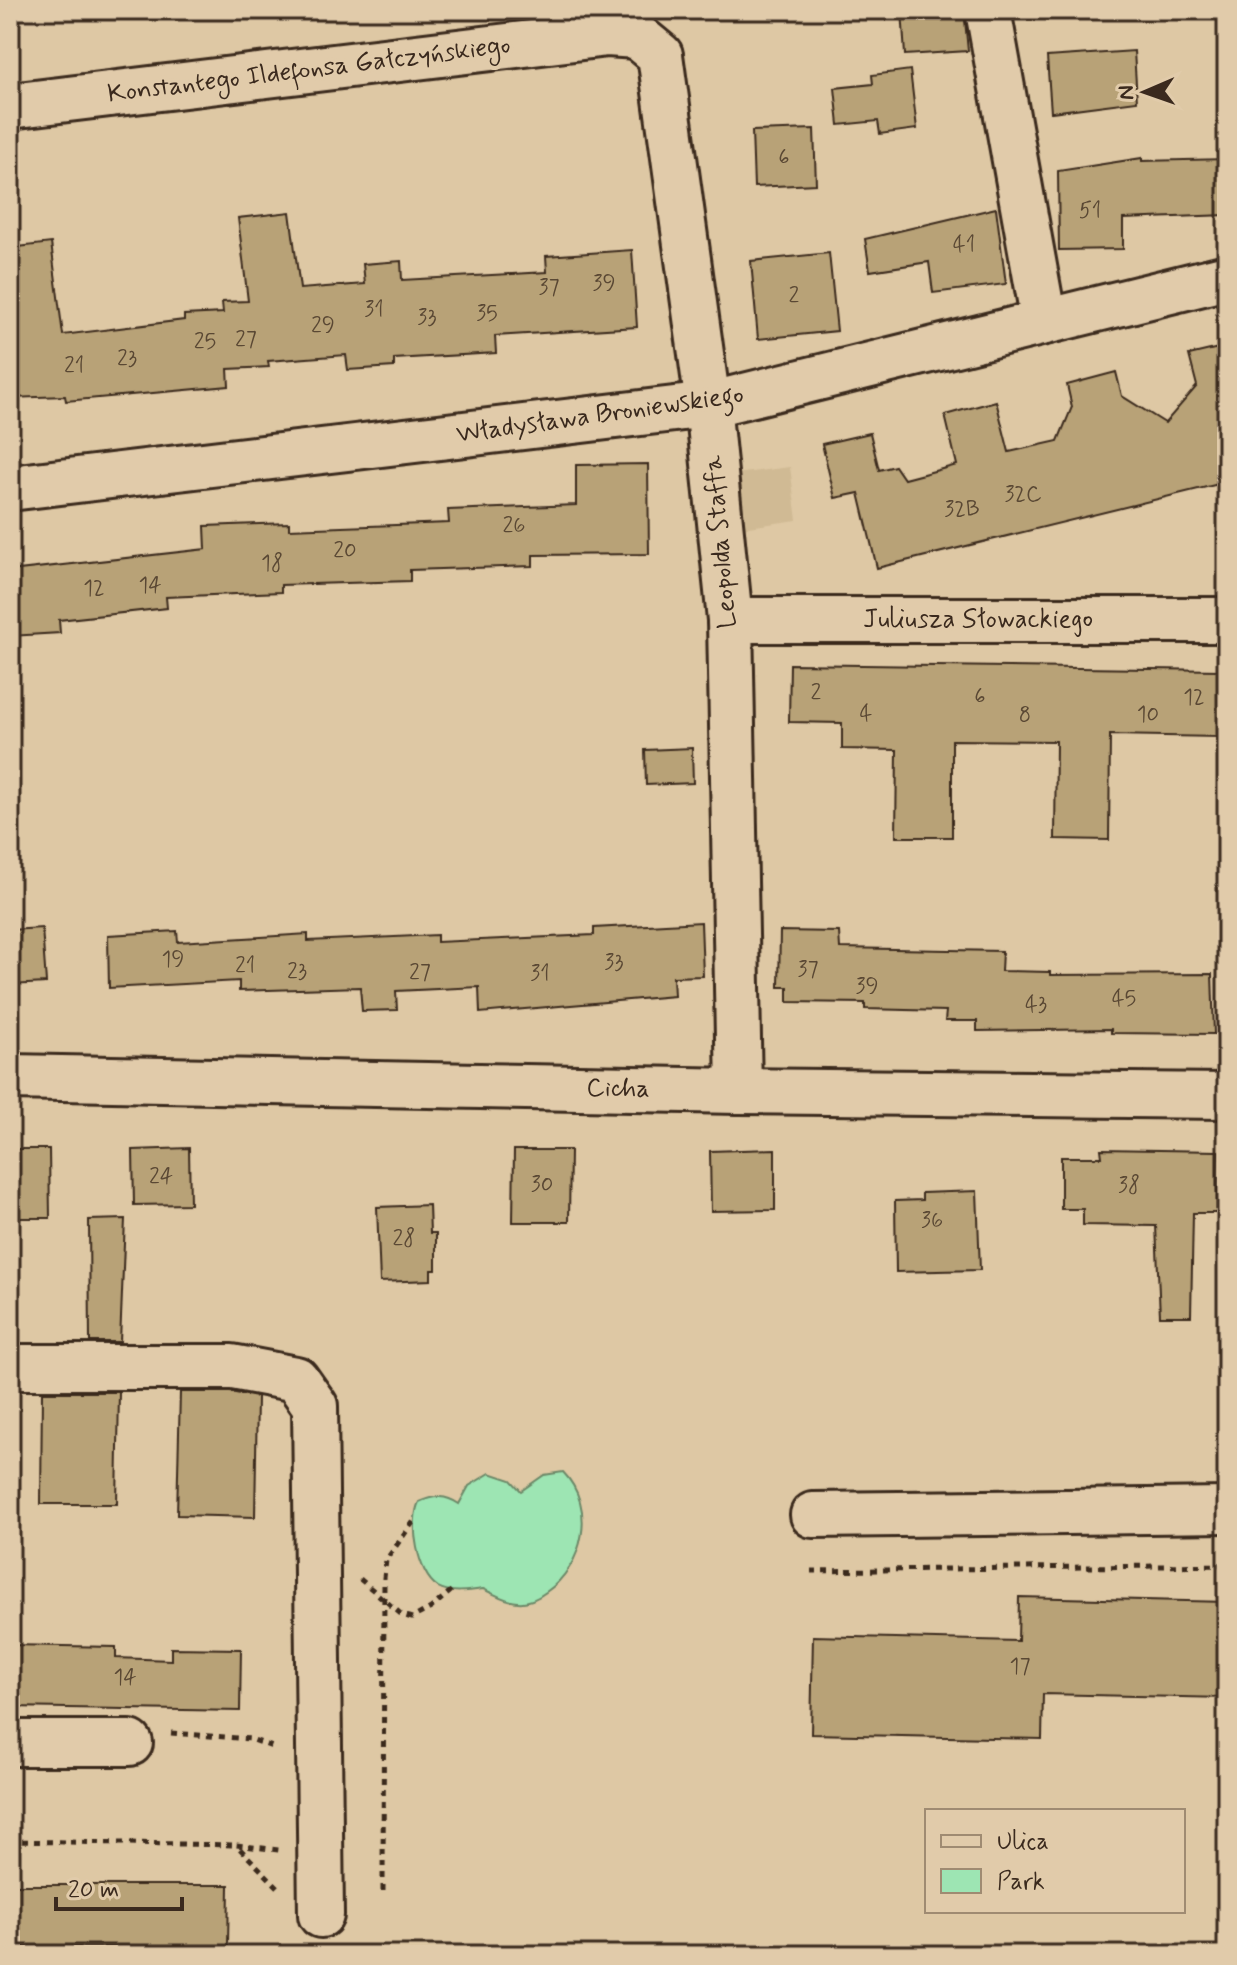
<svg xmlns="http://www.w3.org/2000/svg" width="1237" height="1965" viewBox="0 0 1237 1965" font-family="Mynerve,sans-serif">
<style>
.built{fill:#d0ba94}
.green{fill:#9de5b3;stroke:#6c8868;stroke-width:2}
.building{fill:#b8a277;stroke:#3b2a1e;stroke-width:2}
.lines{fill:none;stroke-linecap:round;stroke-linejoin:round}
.minor-casing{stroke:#3b2a1e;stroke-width:50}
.path{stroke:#3b2a1e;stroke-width:5;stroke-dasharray:6 6;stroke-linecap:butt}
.minor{stroke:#e1cbaa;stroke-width:44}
.labels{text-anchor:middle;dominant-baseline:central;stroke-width:8;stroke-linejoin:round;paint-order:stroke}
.number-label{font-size:22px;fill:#5a4834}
.street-label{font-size:26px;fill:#3b2a1e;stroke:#e1cbaa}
</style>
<rect width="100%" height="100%" fill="#dec8a4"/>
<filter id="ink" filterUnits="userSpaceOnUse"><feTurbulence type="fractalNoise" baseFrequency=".0125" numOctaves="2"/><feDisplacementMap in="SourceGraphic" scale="16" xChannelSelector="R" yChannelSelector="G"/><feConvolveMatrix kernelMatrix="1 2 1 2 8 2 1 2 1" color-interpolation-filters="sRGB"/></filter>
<g filter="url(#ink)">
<!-- built -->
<polygon class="built" points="790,467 797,520 734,529 727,475"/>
<!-- green -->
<path class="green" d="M563,1472C597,1507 584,1566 546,1592C538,1598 528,1603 518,1602C504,1601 495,1594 483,1589C470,1591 450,1594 438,1587C417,1574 409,1522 419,1502C434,1495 446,1495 459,1504L469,1486L490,1473L511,1480L521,1491L544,1475Z"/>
<!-- building -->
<g class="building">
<polygon points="902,10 964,10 968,51 905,55"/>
<polygon points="1134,51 1137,101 1051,112 1047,57"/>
<polygon points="910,70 917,129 880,134 878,121 839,125 835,88 873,84 872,75"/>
<polygon points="814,129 816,184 754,187 752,131"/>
<polygon points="1142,158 1142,161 1227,159 1227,215 1123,219 1123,249 1059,250 1058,171"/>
<polygon points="996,208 1006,284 933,293 929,262 870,271 865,239"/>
<polygon points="290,212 300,289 365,284 363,264 401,261 402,280 547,272 546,256 632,250 637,327 495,336 496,353 394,359 394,367 348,370 346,355 268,361 269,367 228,369 229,386 66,401 65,396 10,398 10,341 15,341 10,305 10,248 51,243 63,335 184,320 184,315 223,313 222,302 248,301 238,218"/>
<polygon points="829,253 837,331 758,339 751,261"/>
<polygon points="1227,346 1227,482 877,568 859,493 835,498 822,444 870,433 879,470 895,466 904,479 957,465 945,415 996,401 1009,452 1058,441 1072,407 1067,385 1116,372 1122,396 1165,423 1197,386 1189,355"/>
<polygon points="648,464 649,554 533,555 533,566 410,570 410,581 281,585 281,592 166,597 167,608 59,620 60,633 10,636 10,571 206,549 205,526 289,523 289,529 449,523 448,510 576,505 576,465"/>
<polygon points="790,664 1221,670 1220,737 1110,735 1109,840 1055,839 1056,741 952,740 952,837 896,837 897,750 842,749 842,723 789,722"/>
<polygon points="692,748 693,783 646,785 645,750"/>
<polygon points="701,922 703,976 673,977 674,996 480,1013 479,987 396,991 397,1010 362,1011 360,987 239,991 239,981 109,988 108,935 177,931 178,942 308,934 308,941 437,935 437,942 594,935 594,928"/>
<polygon points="42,928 46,983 10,985 10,930"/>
<polygon points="780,931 839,932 840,948 1002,951 1001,971 1050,972 1050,975 1212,974 1214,1034 1111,1033 1111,1029 977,1031 977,1021 945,1021 946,1011 865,1009 865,1003 788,1002 788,987 779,987"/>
<polygon points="189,1148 190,1204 134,1205 133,1150"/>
<polygon points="10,1149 49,1149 50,1218 10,1218"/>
<polygon points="775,1149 775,1210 711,1211 710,1151"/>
<polygon points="1101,1149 1218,1151 1217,1213 1193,1213 1191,1316 1160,1316 1156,1226 1083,1225 1083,1209 1061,1209 1061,1157 1102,1157"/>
<polygon points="514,1150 570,1150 569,1222 513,1222"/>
<polygon points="977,1191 980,1270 896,1272 895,1201 922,1200 922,1193"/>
<polygon points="429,1205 430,1233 436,1233 436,1270 431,1270 431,1280 380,1282 377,1207"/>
<polygon points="125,1219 120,1342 90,1342 89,1220"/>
<polygon points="42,1392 119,1392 117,1504 41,1504"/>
<polygon points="180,1392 230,1392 257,1397 255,1517 177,1515"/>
<polygon points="1019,1597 1227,1602 1227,1698 1043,1694 1042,1739 811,1734 813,1636 1018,1641"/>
<polygon points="10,1645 116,1647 116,1658 171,1660 171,1648 241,1649 240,1711 10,1707"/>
<polygon points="10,1885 229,1885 228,1947 10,1947"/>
</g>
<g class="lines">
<!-- minor casing -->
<g class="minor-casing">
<g id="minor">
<polyline points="988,10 1044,322"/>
<polyline points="10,106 607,34 637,36 660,55 708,405 730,620 739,1091"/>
<polyline points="10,488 708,405 1227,277"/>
<polyline points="730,620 1227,620"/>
<polyline points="10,1077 739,1091 1227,1096"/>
<polyline points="10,1367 232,1367 296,1379 315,1406 321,1915"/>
<polyline points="813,1515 1227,1510"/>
<polyline points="10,1743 130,1743"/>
</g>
</g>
<!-- path -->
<g class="path">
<polyline points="811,1571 1227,1565"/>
<polyline points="360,1579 402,1615 412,1618 431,1608 452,1590"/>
<polyline points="171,1733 251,1739 275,1748"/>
<polyline points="10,1841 236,1845"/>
<polyline points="278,1887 236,1845 279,1850"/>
<polyline points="383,1891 384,1578 386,1560 414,1521"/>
</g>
<!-- minor -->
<use href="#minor" class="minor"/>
</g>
</g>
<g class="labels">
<!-- number labels -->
<g class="number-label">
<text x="784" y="158">6</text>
<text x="1090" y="211">51</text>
<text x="964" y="245">41</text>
<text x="604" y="284">39</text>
<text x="549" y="288">37</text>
<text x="794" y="296">2</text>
<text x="374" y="310">31</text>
<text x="487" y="314">35</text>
<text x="427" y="318">33</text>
<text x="323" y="326">29</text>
<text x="246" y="340">27</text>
<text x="205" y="342">25</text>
<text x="127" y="359">23</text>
<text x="74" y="366">21</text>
<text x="1023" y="495">32C</text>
<text x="962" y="510">32B</text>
<text x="514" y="526">26</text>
<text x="345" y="551">20</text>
<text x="272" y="564">18</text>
<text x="150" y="586">14</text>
<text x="94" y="589">12</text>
<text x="816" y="693">2</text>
<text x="980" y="697">6</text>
<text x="1194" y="698">12</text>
<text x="866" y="714">4</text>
<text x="1148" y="715">10</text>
<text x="1025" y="716">8</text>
<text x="173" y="960">19</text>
<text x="614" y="963">33</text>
<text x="245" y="966">21</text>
<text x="808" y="970">37</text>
<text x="297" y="972">23</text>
<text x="420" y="973">27</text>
<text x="540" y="974">31</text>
<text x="867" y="987">39</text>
<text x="1124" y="999">45</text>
<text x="1036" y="1005">43</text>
<text x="161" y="1177">24</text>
<text x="542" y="1185">30</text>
<text x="1129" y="1186">38</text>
<text x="932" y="1221">36</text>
<text x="404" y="1239">28</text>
<text x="1020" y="1667">17</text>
<text x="125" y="1678">14</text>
</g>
<!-- street labels -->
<g class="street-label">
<text transform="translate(309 70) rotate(-7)">Konstantego Ildefonsa Gałczyńskiego</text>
<text transform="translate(600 415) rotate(-8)">Władysława Broniewskiego</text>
<text transform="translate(721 542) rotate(-95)">Leopolda Staffa</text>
<text x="978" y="620">Juliusza Słowackiego</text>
<text transform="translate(618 1089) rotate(1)">Cicha</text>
</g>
</g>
<!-- margin -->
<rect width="1237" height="1965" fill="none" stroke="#e1cbaa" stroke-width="40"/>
<rect x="20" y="20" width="1197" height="1925" fill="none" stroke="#3b2a1e" stroke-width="3" filter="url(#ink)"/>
<!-- legend -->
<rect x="925" y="1809" width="260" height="104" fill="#e1cbaa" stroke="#9f8b72" stroke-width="2"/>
<rect x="941" y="1835" width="40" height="12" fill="#e1cbaa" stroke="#9f8b72" stroke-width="2"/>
<text x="997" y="1849" font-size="24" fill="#3b2a1e">Ulica</text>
<rect x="941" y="1869" width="40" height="24" fill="#9de5b3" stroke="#9f8b72" stroke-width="2"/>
<text x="997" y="1889" font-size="24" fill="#3b2a1e">Park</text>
<!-- north arrow -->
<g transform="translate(1145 92) rotate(268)" stroke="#e1cbaa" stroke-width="6" paint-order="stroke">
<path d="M0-6L14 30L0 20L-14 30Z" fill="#3b2a1e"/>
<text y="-12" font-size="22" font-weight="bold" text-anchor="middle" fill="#3b2a1e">N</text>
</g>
<!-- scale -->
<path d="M56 1897v12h126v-12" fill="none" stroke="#3b2a1e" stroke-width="4"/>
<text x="68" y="1897" font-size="24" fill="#3b2a1e" stroke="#e1cbaa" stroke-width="6" paint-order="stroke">20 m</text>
</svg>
